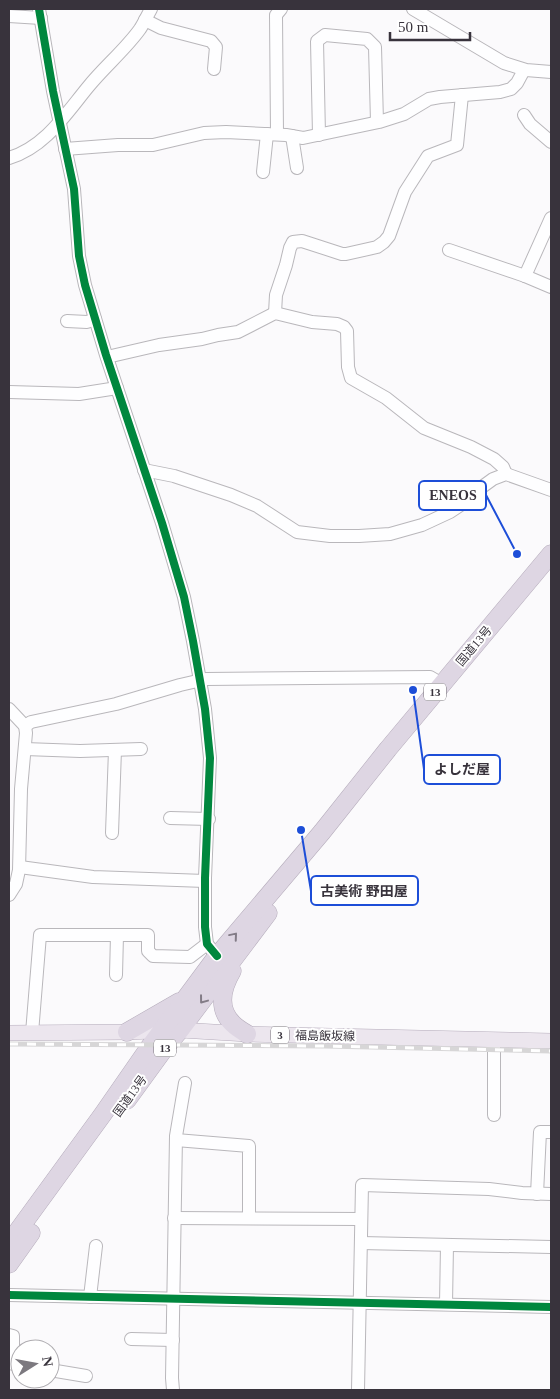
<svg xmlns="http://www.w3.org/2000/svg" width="560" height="1399" viewBox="0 0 560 1399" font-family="'Times New Roman','Noto Sans JP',serif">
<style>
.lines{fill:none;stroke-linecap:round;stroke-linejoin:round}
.minor-casing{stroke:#b9b7bb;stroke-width:14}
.major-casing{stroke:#b5acbb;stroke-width:16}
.highway-casing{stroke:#b5acbb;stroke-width:19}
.minor{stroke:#fefeff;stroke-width:12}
.major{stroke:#ece6ee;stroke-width:15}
.highway{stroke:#ded6e3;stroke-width:18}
.rail-casing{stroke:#d7d6d7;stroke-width:5}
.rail{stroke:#fff;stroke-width:3;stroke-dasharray:9;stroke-linecap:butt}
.cycleway-casing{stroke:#fff;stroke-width:11}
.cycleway{stroke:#00873e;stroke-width:8}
.oneway{stroke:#837c87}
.labels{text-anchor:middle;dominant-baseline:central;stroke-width:4;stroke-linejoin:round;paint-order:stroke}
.shield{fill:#fff;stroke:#747076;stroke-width:1}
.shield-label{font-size:11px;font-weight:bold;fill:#38333c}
.street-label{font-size:12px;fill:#38333c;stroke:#fff}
.leader{fill:none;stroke:#1d4ed8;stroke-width:2}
.callout-dot{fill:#1d4ed8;stroke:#fff;stroke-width:2}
.callout{fill:#fff;stroke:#1d4ed8;stroke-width:2}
.callout-label{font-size:14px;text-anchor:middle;font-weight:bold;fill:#38333c}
</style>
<rect width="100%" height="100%" fill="#fbfafc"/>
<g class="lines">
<!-- minor casing -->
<g class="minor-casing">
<g id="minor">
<polyline points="39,9 53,91 74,189 79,256 85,285 106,355 162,523 184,597 193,641 205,709 210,758 205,878 205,927 207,944 217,956"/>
<polyline points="413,9 504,63 526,70 551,72"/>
<polyline points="9,16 41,18"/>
<polyline points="145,20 161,28 211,41 216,47 214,69"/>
<polyline points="524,115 530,124 551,142"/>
<polyline points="277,134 276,15 281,9"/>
<polyline points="319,135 317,41 325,35 367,39 375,47 377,122"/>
<polyline points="292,136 297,168"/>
<polyline points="65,149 118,145 153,145 204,133 226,132 286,135 303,138 379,122 404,114 429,99 440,97 500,92 511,89 517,83 524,70"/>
<path d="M9,158C45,147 65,115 88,87C104,67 125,50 140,29C144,23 147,16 151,9"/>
<polyline points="263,172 267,134"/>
<polyline points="449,250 525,276 551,287"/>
<polyline points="525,276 551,218"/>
<polyline points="275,313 276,295 286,265 290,248 293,242 302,241 342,254 346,254 377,247 384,242 389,236 405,192 428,156 457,145 462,95"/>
<polyline points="67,321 87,322 95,319"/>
<polyline points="107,357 159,345 202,339 218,335 238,332 275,313 312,322 337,324 344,327 347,331 348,367 351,378 386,398 424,428 471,447 494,459 503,467 506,474"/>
<polyline points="9,392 79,394 117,388"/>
<polyline points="144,470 174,476 231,495 257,506 297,532 330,536 359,536 390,534 422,525 450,512 468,500 482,487 493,479 506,474 551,490"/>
<polyline points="9,709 25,726 26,733 21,789 19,870 16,884 9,895"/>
<polyline points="25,726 31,722 116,704 180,685 206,679 430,677 442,684"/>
<polyline points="25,749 80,751 141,749"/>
<polyline points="170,818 209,819"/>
<polyline points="112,833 115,750"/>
<polyline points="20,867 93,877 205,881"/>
<polyline points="116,975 117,935"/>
<polyline points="32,1033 40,935 148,935 148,951 153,956 190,957 207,944"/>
<polyline points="494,1040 494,1115"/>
<polyline points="176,1140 249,1146 249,1218"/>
<polyline points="537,1194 540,1132 551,1132"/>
<polyline points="174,1218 361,1219"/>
<polyline points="361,1243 551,1247"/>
<polyline points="9,1295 551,1307"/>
<polyline points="90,1297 96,1246"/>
<polyline points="446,1304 447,1245"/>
<polyline points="9,1335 13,1336 13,1364 20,1365"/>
<polyline points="131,1339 173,1340"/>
<polyline points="50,1370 86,1376"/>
<polyline points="173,1390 172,1378 176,1136 185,1083"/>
<polyline points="358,1390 362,1185 489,1189 522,1193 551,1194"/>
</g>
</g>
<!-- major casing -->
<g class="major-casing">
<polyline id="major" points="9,1033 127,1032 180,1030 247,1034 551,1041"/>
</g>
<!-- highway casing -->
<g class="highway-casing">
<g id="highway">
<path d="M232,971C222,988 217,1009 233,1024C237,1028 242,1031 247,1034"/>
<polyline points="127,1032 179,1002"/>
<polyline points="127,1100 167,1045 180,1030 268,913"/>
<polyline points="9,1243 103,1114 151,1045 217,956 322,832 388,749 551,554"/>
<polyline points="9,1264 31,1233"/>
</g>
</g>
<!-- minor -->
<use href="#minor" class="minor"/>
<!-- major -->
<use href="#major" class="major"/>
<!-- highway -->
<use href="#highway" class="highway"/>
<!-- rail casing -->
<g class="rail-casing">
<polyline id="rail" points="9,1044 324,1046 551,1051"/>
</g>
<!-- rail -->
<use href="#rail" class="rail"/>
<!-- cycleway casing -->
<g class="cycleway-casing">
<g id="cycleway">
<polyline points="39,9 53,91 74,189 79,256 85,285 106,355 162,523 184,597 193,641 205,709 210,758 205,878 205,927 207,944 217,956"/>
<polyline points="9,1295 551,1307"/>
</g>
</g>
<!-- cycleway -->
<use href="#cycleway" class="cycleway"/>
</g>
<!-- one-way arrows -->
<defs><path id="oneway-chevron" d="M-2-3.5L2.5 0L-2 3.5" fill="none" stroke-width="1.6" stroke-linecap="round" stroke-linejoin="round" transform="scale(1.25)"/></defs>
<g class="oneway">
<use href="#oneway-chevron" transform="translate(234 936) rotate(-50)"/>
<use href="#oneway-chevron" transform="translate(203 1000) rotate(127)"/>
</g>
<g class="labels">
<!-- shield labels -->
<g class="shield">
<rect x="424" y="683.5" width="22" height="17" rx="4"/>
<rect x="271" y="1026.5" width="18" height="17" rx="4"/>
<rect x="154" y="1039.5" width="22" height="17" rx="4"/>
</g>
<g class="shield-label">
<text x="435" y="692">13</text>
<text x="280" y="1035">3</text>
<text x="165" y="1048">13</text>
</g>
<!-- street labels -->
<g class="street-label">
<text transform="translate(474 646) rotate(-50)">国道13号</text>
<text transform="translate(325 1036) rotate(1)">福島飯坂線</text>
<text transform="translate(130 1096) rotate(-54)">国道13号</text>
</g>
</g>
<!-- callouts -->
<path class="leader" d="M517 554L486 495M413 690L424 769M301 830L311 891"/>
<g class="callout-dot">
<circle cx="517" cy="554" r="5"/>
<circle cx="413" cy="690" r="5"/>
<circle cx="301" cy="830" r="5"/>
</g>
<g class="callout">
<rect x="419" y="481" width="67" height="29" rx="5"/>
<rect x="424" y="755" width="76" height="29" rx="5"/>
<rect x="311" y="876" width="107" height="29" rx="5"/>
</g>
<g class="callout-label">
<text x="453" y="500">ENEOS</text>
<text x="462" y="774">よしだ屋</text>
<text x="364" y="896">古美術 野田屋</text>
</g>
<!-- border -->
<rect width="560" height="1399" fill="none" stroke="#38333c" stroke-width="20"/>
<!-- north arrow -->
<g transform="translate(35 1364) rotate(79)"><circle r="24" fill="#ffffff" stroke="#afadb1"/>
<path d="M0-4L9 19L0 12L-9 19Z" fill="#7c797f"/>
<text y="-8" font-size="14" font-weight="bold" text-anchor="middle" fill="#38333c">N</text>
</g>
<!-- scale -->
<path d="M390 32v8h80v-8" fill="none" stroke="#38333c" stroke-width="2.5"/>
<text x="398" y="32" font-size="15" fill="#38333c" stroke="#ffffff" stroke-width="4" paint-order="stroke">50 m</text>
</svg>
